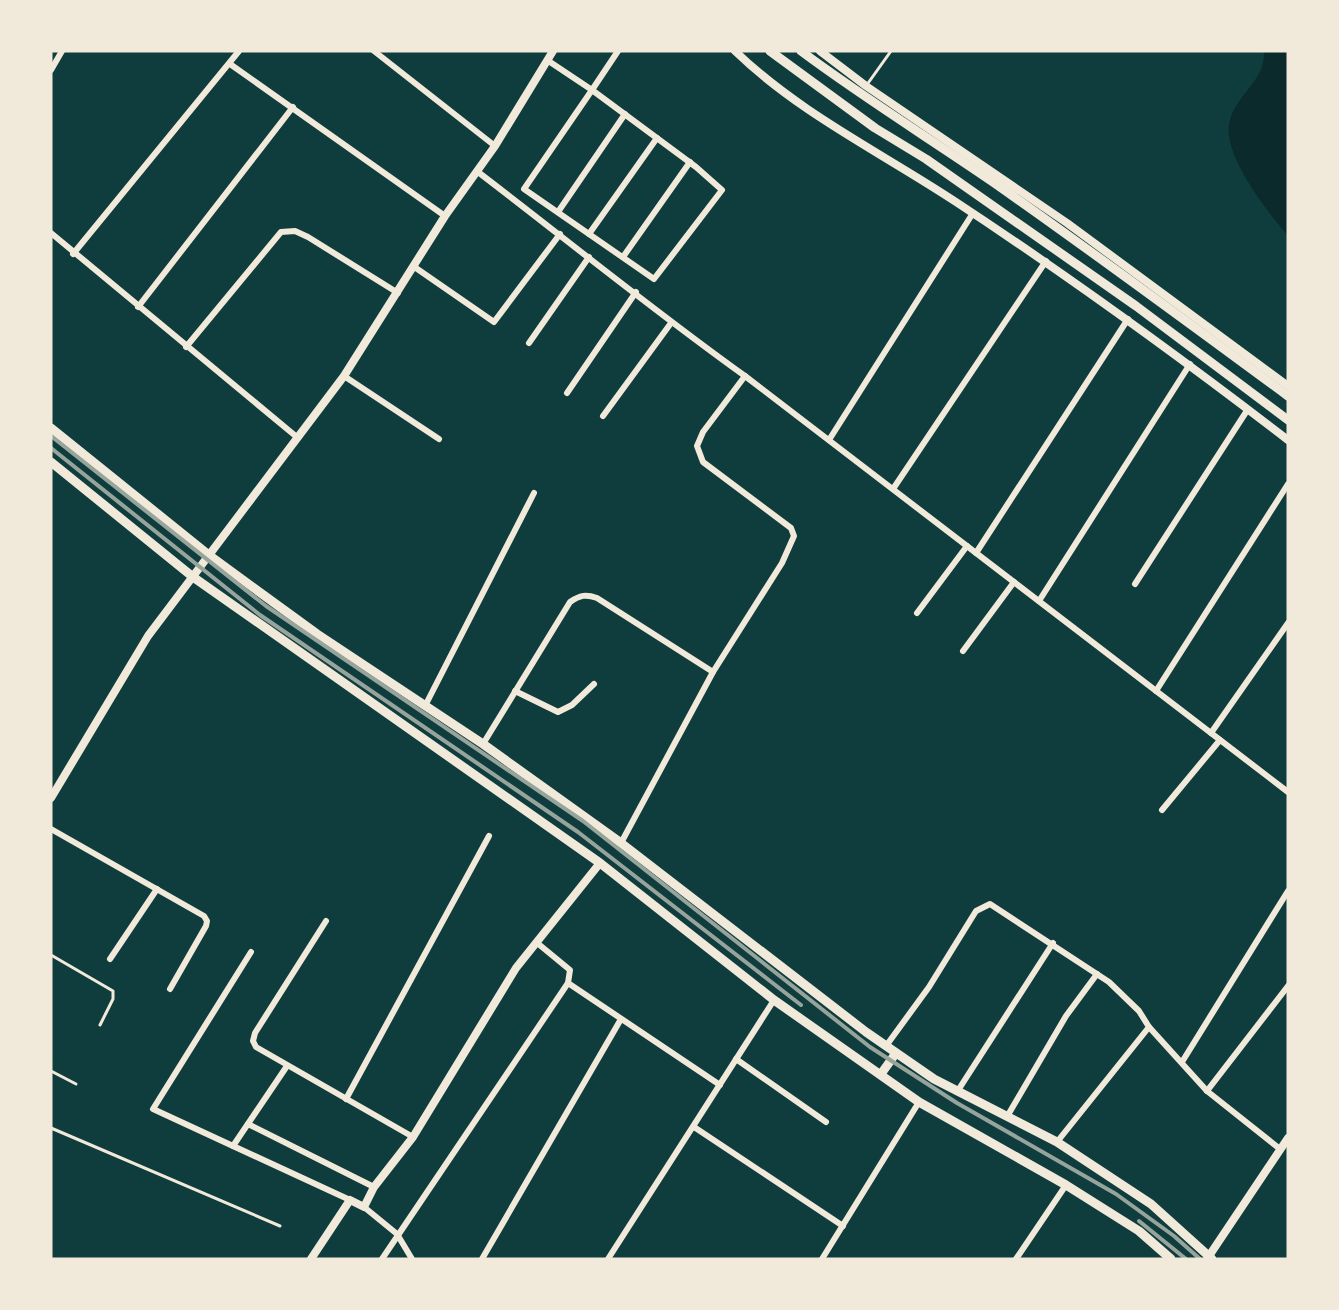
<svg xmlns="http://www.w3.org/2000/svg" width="1339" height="1310" viewBox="0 0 1339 1310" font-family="'Sofia Sans Condensed',sans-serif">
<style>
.water{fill:#0a2a2b}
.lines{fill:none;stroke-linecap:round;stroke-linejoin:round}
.service{stroke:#f1e9da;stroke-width:3}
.minor{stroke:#f1e9da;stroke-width:6}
.tertiary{stroke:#f1e9da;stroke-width:8}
.secondary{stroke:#f1e9da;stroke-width:8}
.primary{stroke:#f1e9da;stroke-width:9}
.rail{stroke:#97a49c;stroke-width:4}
</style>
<rect width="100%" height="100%" fill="#0f3d3e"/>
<!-- water -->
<path class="water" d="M1264,51H1288V236C1268,212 1220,153 1230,120C1237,94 1266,80 1264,51Z"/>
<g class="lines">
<!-- service -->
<g class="service">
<polyline points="866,86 891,51"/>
<polyline points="51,955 113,991 113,999 100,1025"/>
<polyline points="51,1071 76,1084"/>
<polyline points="51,1128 280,1226"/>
</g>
<!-- minor -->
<g class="minor">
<polyline points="374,51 495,146"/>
<polyline points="547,60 592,90 524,189 654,279 722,190 696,167 592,90 618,51"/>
<polyline points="230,64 445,216"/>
<polyline points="51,70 62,51"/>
<path d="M478,172C567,240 654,311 745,376L1288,792"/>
<polyline points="558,212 625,114"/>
<polyline points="51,233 298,438"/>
<polyline points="589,234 657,138"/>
<polyline points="73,254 239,51"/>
<polyline points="623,257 690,162"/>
<polyline points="413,266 494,322 560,234"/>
<polyline points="138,307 293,107"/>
<polyline points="529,343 589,257"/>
<polyline points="186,347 281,232 295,231 308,237 398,293"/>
<polyline points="344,376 439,439"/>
<polyline points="567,393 636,292"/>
<polyline points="603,416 671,323"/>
<polyline points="829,440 973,213"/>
<polyline points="893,489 1046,261"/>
<polyline points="976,553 1128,319"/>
<polyline points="1135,584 1248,409"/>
<polyline points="1039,601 1190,364"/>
<polyline points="917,613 967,546"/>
<polyline points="963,651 1014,582"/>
<polyline points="515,691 558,712 572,705 594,684"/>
<polyline points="1156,691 1288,484"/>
<polyline points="425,706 534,493"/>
<polyline points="1211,733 1288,623"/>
<path d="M483,744L570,602C580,595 586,594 597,598L713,672"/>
<polyline points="1162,810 1220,740"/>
<polyline points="51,829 204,916 207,921 206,926 170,989"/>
<polyline points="621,843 713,672 782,563 794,536 791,528 703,462 697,446 703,432 745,376"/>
<polyline points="326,921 255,1033 253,1041 256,1047 413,1137"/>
<polyline points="536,942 570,970 568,983 720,1085"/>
<polyline points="251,952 153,1109 350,1200"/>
<polyline points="110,959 157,889"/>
<polyline points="886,1046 929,987 976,911 990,904 1109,982 1139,1011 1149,1027 1207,1091 1280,1149"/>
<polyline points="736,1059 826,1122"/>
<polyline points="1182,1062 1288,891"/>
<polyline points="1207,1091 1288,986"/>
<polyline points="957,1092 1053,943"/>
<polyline points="346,1099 489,836"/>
<polyline points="1008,1115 1066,1016 1097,974"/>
<polyline points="248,1124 374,1187"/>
<polyline points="694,1127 843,1226"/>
<polyline points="1057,1142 1149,1027"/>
<polyline points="233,1146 287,1066"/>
<polyline points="364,1207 397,1234 412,1259"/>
<polyline points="382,1259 568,983"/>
<polyline points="482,1259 621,1019"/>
<polyline points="608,1259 774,1000"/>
<polyline points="822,1259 919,1102"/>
<polyline points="1016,1259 1066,1185"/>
</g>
<!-- tertiary -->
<g class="tertiary">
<path d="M735,51C799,113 882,153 956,202C1070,277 1180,357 1288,440"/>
<polyline points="820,51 866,86 1067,223 1288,386"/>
<polyline points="311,1259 350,1200 364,1207 374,1187 413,1137 516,968 600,863"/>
<polyline points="1207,1259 1288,1138"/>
</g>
<!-- secondary -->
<polyline class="secondary" points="51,798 148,636 344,376 445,216 495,146 553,51"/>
<!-- primary -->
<g class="primary">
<polyline points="770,51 875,128 926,159 1136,306 1288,420"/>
<path d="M801,51C864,98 929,138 993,182C1093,252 1190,324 1288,396"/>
<polyline points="51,428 210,556 317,634 483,744 621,843 866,1032 934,1079 1057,1142 1151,1204 1212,1259"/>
<polyline points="51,462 193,577 600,863 774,1000 919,1102 1066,1185 1139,1231 1171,1259"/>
<polyline points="881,1074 896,1053"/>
</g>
<!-- rail -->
<g class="rail">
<polyline points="51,436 266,606 583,821 870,1047 957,1103 1116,1194 1174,1236 1200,1259"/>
<polyline points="51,448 260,615 578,832 801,1005"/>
<polyline points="1139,1221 1186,1259"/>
</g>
</g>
<!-- border -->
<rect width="1339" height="1310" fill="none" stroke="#f1e9da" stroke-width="105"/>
</svg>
